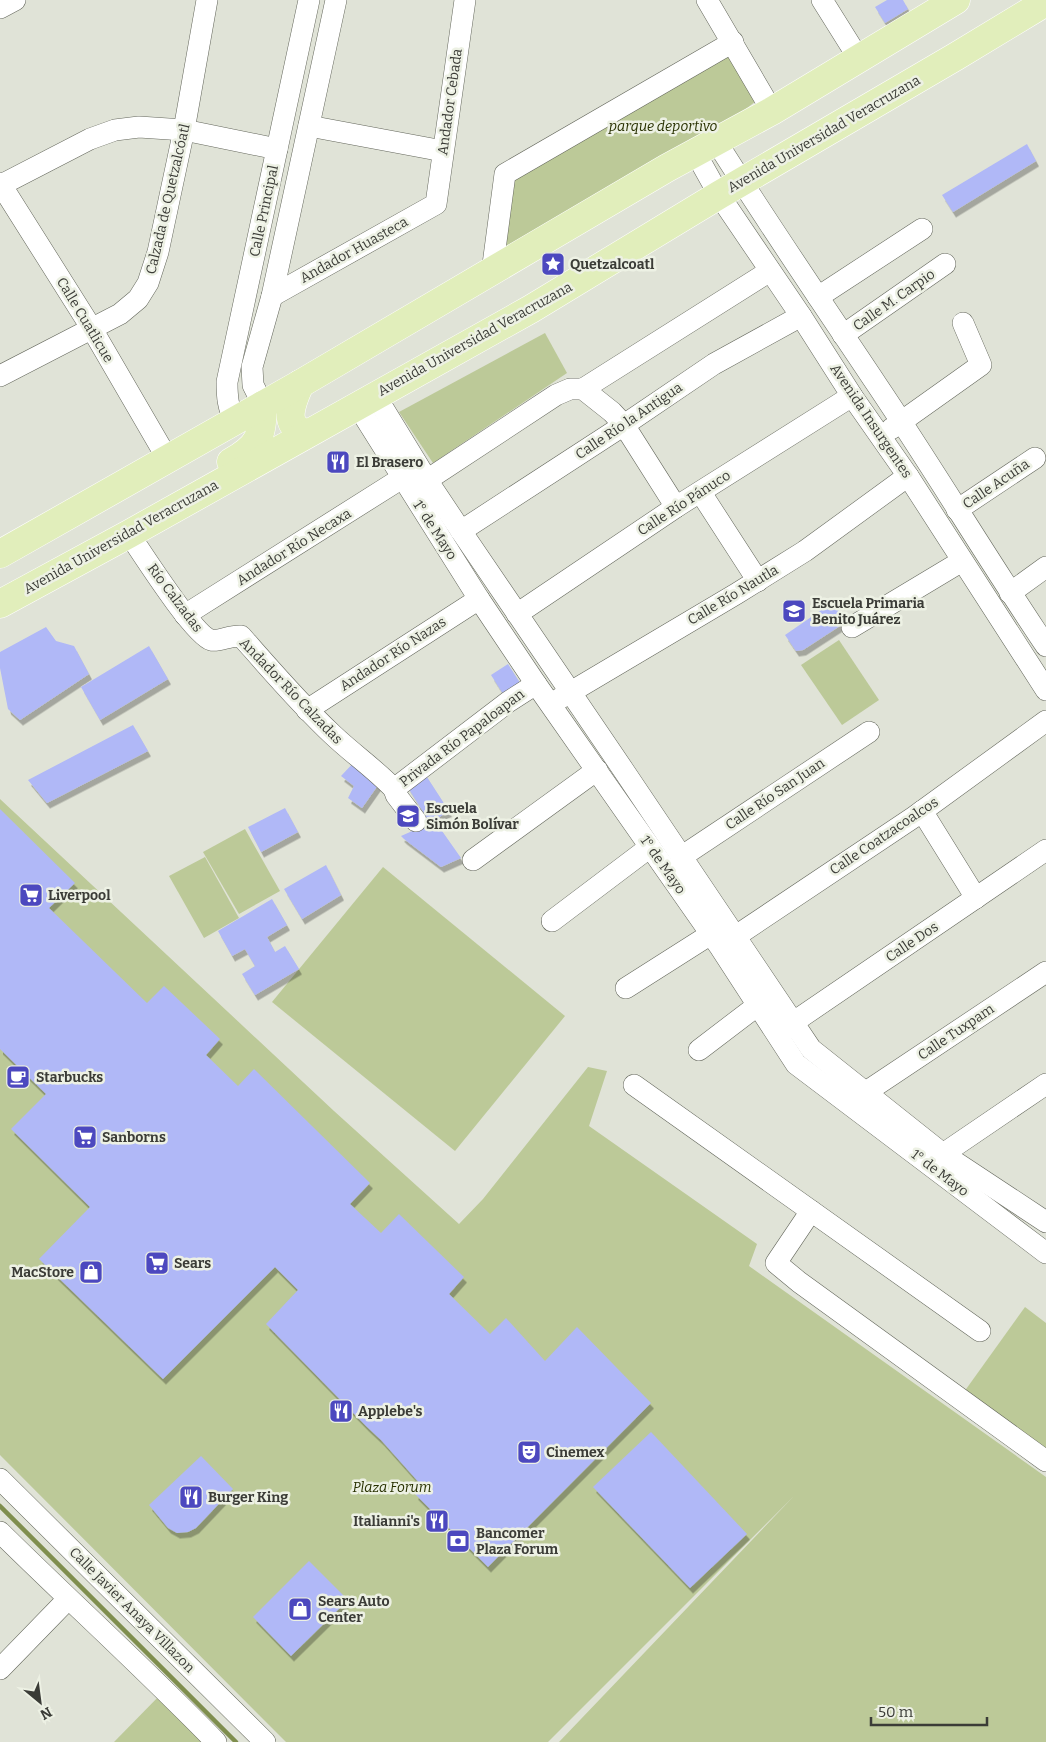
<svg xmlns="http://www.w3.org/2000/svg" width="1046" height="1742" viewBox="0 0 1046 1742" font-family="Bitter,serif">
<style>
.green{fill:#bcc998}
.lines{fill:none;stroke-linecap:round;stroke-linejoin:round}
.stream{stroke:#7f8e4e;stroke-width:4.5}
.building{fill:#b0b8f7;filter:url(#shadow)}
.minor-casing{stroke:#64675c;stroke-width:22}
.major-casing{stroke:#fff;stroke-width:29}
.minor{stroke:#fff;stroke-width:21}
.major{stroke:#e1eebb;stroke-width:28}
.labels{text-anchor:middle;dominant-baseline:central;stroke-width:5;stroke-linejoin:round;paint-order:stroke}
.street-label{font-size:14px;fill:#3b3c37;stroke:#edf1e4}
.park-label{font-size:14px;font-style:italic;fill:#283100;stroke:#edf1e4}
.poi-label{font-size:14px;font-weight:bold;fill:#3b3c37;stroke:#edf1e4;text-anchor:start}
</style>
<defs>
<filter id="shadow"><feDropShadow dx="3" dy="5.5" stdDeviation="0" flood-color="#0004"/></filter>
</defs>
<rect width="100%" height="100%" fill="#e0e3d7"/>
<!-- green -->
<g class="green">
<polygon points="730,53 756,101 723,127 503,250 509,176"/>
<polygon points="545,333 567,373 433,463 399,412"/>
<polygon points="839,640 879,700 842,725 801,665"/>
<polygon points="0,799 334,1111 459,1224 483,1199 588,1067 607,1071 589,1126 757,1244 749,1266 1046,1477 1046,1742 559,1742 794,1496 548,1742 286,1742 0,1455"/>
<polygon points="245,829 280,891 239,914 203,852"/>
<polygon points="205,857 239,918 204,938 169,876"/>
<polygon points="383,867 565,1016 455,1151 272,1002"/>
<polygon points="1025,1307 1046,1323 1046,1454 964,1392"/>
<polygon points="165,1690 216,1742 114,1742"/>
</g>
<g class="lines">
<!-- stream -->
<polyline class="stream" points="0,1506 236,1742"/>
</g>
<!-- building -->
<g class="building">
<polygon points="887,0 903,0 908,9 885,23 875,7"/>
<polygon points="1027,144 1036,161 953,212 942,195"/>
<polygon points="833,602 846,622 803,650 796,651 785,635"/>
<polygon points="46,627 56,641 74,646 89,674 20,720 8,709 0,668 0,652"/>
<polygon points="149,646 168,679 100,720 81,687"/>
<polygon points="508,664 524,689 507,700 491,675"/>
<polygon points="133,725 148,751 47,803 28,780"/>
<polygon points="357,759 383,778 362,808 348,798 354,786 341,776"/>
<polygon points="425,774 449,811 430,823 407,786"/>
<polygon points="285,808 298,832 261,852 248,827"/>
<polygon points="0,809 75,883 49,908 147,1003 164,986 220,1039 206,1055 238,1086 254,1069 370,1183 350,1204 381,1233 399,1214 464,1277 449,1294 490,1334 506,1318 545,1361 577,1327 651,1403 488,1567 415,1494 422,1486 381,1440 366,1426 266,1324 298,1290 275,1267 163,1379 39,1259 90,1207 11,1129 46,1094 0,1049"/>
<polygon points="435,821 461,858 441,867 404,839 401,836"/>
<polygon points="326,865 341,895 302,919 284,889"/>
<polygon points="272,899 287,925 267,937 275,952 285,946 299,969 255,995 242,974 255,966 245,949 232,956 218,931"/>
<polygon points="651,1432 747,1534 690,1588 593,1487"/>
<polygon points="201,1456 233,1489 196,1528 188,1532 177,1533 168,1528 149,1505"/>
<polygon points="309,1561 348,1600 291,1656 253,1617"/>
</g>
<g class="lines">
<!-- minor casing -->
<g class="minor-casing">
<g id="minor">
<polyline points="707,0 772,111"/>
<polyline points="822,0 859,59"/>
<polyline points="0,8 15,0"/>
<polyline points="309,126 443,151"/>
<path d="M716,141C768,224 823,304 877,385C935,471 988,560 1046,646"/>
<polyline points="695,152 719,195 801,316 852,396 908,476 1046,690"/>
<polyline points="0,183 92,329 167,458"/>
<polyline points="1,185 90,139 115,130 139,127 184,130 277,149"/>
<polyline points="492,272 505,174 733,42"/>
<polyline points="272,296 436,204 465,0"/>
<polyline points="818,297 922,229"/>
<polyline points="843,335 945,264"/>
<polyline points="0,376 120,314 138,299 148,283 158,252 184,130 207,0"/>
<polyline points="583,389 770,271"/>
<polyline points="375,395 427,480 461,531 622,768 811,1049 943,1154 1046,1222"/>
<polyline points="263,405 253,385 252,367 272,296 336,0"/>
<polyline points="357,405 479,599 536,684 720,947 796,1064 1046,1253"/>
<path d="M235,421C228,408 227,397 227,382L309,0"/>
<polyline points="891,429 981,365 963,323"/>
<polyline points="427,480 556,395 570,389 583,389 612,412 624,425 676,507"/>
<polyline points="701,493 758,581"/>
<polyline points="957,510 1035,458"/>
<polyline points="461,531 624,425 714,364 801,316"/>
<path d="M129,534C142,553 194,635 211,640C219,642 230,635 241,636C271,670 300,704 333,735C353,754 375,769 394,789"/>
<polyline points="1010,593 1046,567"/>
<polyline points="517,614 676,507 852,396"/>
<polyline points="185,615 402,478"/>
<polyline points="852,627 962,561"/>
<polyline points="559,699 736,594 805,551 908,476"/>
<polyline points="307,710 479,599"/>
<polyline points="922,811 976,898"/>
<polyline points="416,821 396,795 394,789 508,702 536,684"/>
<polyline points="681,857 869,732"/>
<polyline points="473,860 597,770"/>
<polyline points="552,921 650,847"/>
<polyline points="724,944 914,817 1046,721"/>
<polyline points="626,988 711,934"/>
<polyline points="782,1030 1046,850"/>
<polyline points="699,1050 758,1005"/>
<polyline points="634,1085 980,1331"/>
<polyline points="866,1092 1046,972"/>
<polyline points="943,1154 1046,1084"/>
<polyline points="811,1211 776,1263 799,1282 1046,1461"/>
<polyline points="0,1479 265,1742"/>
<path d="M0,1532C71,1602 146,1670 216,1742"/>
<polyline points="0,1669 68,1599"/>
</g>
</g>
<!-- major casing -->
<g class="major-casing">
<g id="major">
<path d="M300,384C293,400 280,427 307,433"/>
<path d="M231,462C260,446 262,436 263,405"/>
<polyline points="0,554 300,384 667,168 772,111 956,0"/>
<polyline points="0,604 129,534 531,309 719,195 955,57 1046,2"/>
</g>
</g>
<!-- minor -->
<use href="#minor" class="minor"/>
<!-- major -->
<use href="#major" class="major"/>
</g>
<!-- icons -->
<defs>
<g id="sight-square" transform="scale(1.25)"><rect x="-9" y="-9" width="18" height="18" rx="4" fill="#4c48bf" stroke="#edf1e4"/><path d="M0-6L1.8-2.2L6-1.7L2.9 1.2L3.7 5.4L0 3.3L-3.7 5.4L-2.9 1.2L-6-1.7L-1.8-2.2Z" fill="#fff"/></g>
<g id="restaurant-square" transform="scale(1.25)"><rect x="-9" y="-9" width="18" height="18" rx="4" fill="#4c48bf" stroke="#edf1e4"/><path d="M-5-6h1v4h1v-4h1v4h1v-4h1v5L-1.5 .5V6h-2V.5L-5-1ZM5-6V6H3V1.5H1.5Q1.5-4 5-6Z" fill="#fff"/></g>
<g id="school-square" transform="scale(1.25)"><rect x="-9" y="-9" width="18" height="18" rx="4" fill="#4c48bf" stroke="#edf1e4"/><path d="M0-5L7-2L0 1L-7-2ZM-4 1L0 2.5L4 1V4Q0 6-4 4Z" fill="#fff"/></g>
<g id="supermarket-square" transform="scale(1.25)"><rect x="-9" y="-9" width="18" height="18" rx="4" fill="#4c48bf" stroke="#edf1e4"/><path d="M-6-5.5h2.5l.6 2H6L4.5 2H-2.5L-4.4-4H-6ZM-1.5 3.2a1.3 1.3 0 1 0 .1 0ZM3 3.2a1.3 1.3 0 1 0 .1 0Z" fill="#fff"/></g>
<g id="cafe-square" transform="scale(1.25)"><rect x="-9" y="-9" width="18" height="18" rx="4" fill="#4c48bf" stroke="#edf1e4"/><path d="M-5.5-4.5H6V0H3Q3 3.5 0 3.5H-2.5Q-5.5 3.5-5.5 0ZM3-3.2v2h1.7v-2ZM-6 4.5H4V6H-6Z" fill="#fff"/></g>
<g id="shop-square" transform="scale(1.25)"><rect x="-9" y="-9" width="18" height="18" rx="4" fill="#4c48bf" stroke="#edf1e4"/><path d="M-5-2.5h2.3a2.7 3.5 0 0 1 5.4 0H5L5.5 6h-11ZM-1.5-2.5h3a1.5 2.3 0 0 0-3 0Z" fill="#fff"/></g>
<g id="theatre-square" transform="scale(1.25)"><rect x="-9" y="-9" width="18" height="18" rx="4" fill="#4c48bf" stroke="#edf1e4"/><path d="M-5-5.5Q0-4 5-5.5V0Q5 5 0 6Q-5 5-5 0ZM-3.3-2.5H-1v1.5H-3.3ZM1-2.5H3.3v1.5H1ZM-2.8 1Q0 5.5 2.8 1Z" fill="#fff"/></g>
<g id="bank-square" transform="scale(1.25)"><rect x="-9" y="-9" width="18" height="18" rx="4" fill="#4c48bf" stroke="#edf1e4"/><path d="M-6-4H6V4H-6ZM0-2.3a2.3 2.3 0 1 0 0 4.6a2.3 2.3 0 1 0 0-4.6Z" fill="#fff"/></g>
</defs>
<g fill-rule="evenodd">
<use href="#sight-square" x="553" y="264"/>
<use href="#restaurant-square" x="338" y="462"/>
<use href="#school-square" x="794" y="611"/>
<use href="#school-square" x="408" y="816"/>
<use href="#supermarket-square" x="31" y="895"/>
<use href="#cafe-square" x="18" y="1077"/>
<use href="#supermarket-square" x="85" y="1137"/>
<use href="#supermarket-square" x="157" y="1263"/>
<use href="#shop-square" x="91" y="1272"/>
<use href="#restaurant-square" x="341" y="1411"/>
<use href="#theatre-square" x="529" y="1452"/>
<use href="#restaurant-square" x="191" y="1497"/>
<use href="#restaurant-square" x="437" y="1521"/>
<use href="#bank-square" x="458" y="1541"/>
<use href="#shop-square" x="300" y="1609"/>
</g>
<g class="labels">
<!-- street labels -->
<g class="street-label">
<text transform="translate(450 102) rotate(-82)">Andador Cebada</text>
<text transform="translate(824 134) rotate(-30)">Avenida Universidad Veracruzana</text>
<text transform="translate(168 199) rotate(-77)">Calzada de Quetzalcóatl</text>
<text transform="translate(264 211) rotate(-78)">Calle Principal</text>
<text transform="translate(354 250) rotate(-29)">Andador Huasteca</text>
<text transform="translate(894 300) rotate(-35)">Calle M. Carpio</text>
<text transform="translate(85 320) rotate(59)">Calle Cuatlicue</text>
<text transform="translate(475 339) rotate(-29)">Avenida Universidad Veracruzana</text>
<text transform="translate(629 421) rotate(-34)">Calle Río la Antigua</text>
<text transform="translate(871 421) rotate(56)">Avenida Insurgentes</text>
<text transform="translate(996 484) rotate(-34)">Calle Acuña</text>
<text transform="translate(684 503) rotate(-33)">Calle Río Pánuco</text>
<text transform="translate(435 530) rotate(57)">1° de Mayo</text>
<text transform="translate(121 537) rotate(-29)">Avenida Universidad Veracruzana</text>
<text transform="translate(294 547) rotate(-32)">Andador Río Necaxa</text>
<text transform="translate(733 595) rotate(-31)">Calle Río Nautla</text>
<text transform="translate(175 598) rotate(53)">Río Calzadas</text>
<text transform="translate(393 654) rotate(-33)">Andador Río Nazas</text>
<text transform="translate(291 691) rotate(46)">Andador Río Calzadas</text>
<text transform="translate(462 738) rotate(-37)">Privada Río Papaloapan</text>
<text transform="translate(775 794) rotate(-34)">Calle Río San Juan</text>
<text transform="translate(884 836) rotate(-34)">Calle Coatzacoalcos</text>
<text transform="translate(663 865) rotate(55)">1° de Mayo</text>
<text transform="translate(912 942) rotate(-34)">Calle Dos</text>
<text transform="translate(956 1032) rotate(-34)">Calle Tuxpam</text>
<text transform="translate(940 1173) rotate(37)">1° de Mayo</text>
<text transform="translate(132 1610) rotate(45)">Calle Javier Anaya Villazon</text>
</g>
<!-- park labels -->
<g class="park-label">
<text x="663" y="126">parque deportivo</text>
<text x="392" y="1487">Plaza Forum</text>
</g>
<!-- poi labels -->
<g class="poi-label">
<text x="570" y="264">Quetzalcoatl</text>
<text x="356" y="462">El Brasero</text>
<text x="812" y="603">Escuela Primaria<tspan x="812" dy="16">Benito Juárez</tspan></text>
<text x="426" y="808">Escuela<tspan x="426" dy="16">Simón Bolívar</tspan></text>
<text x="48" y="895">Liverpool</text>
<text x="36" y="1077">Starbucks</text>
<text x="102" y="1137">Sanborns</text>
<text x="174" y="1263">Sears</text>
<text x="74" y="1272" text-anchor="end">MacStore</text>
<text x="358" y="1411">Applebe's</text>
<text x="546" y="1452">Cinemex</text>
<text x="208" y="1497">Burger King</text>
<text x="420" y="1521" text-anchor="end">Italianni's</text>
<text x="476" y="1533">Bancomer<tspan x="476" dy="16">Plaza Forum</tspan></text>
<text x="318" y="1601">Sears Auto<tspan x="318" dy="16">Center</tspan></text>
</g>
</g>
<!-- north arrow -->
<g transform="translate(40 1702) rotate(151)" stroke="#edf1e4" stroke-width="4" paint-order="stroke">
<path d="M0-4L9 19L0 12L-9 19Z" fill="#3b3c37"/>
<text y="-8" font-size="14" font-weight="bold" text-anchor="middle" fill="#3b3c37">N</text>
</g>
<!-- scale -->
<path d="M871 1717v8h116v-8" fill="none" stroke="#3b3c37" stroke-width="2.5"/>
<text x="878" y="1717" font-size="15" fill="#3b3c37" stroke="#edf1e4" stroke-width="4" paint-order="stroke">50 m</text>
</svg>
